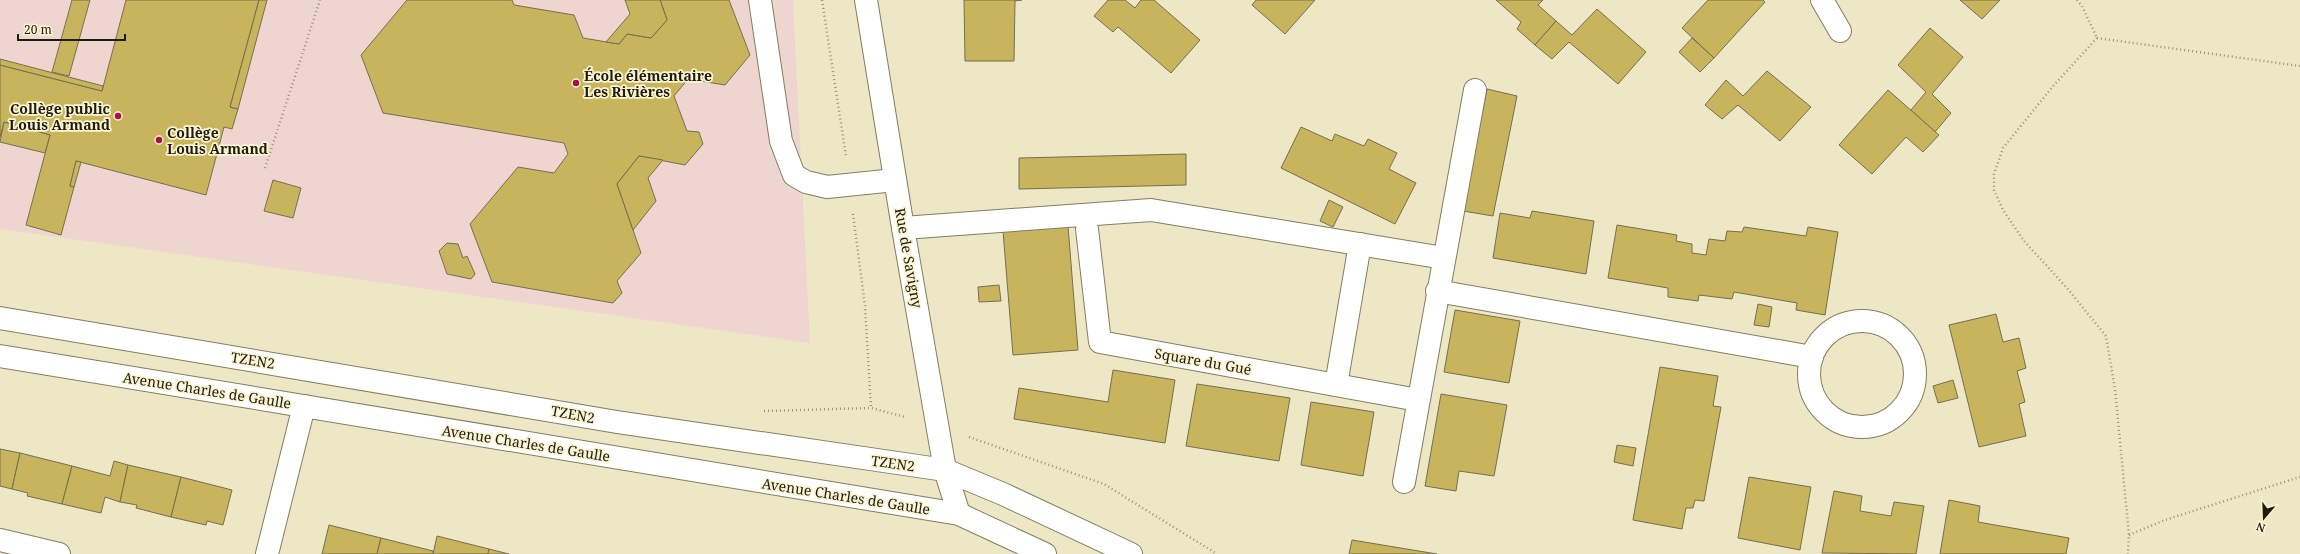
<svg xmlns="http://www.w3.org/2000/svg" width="2300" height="554" viewBox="0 0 2300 554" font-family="'Noto Serif',serif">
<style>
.education{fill:#efd5d0}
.building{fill:#c8b45d;stroke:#756f51}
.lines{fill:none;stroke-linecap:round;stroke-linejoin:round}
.minor-casing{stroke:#847d5f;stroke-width:24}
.path{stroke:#99947b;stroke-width:2.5;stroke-dasharray:1 3;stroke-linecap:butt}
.minor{stroke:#fff;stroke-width:22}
.poi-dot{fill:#a6104a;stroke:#fbf4d2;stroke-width:1.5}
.labels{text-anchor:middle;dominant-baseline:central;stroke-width:3.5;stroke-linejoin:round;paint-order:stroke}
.poi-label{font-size:14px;font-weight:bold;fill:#1e1b0f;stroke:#fbf4d2;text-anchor:start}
.street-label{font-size:14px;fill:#1e1b0f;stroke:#fbf4d2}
</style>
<rect width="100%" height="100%" fill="#eee7c5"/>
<!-- education -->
<polygon class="education" points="0,0 793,0 810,343 0,229"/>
<!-- building -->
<g class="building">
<polygon points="72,0 90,0 69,76 52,72"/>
<polygon points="126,0 259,0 230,107 238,109 232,129 224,127 206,195 76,161 70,186 74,187 61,235 26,225 50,135 4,122 0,137 0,65 102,91"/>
<polygon points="259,0 267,0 238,109 230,107"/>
<polygon points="407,0 512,0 514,5 574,15 583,38 619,44 627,34 651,38 667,20 660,0 729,0 750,55 725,85 688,79 674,96 687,131 699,132 703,144 685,165 639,156 617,184 641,253 617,281 622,293 613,303 492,282 470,224 518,167 554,173 568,154 564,143 383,113 361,55"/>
<polygon points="625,0 660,0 667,20 651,38 627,34 619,44 606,42 630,14"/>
<polygon points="964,0 1022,0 1015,1 1014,61 965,61"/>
<polygon points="1108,0 1125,0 1135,8 1141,0 1154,0 1200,40 1171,73 1118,27 1113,32 1094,16"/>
<polygon points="1256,0 1315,0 1285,34 1252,5"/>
<polygon points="1496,0 1543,0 1538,5 1556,21 1535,45 1517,29 1521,22"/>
<polygon points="1708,0 1763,0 1765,2 1714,58 1682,28"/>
<polygon points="1960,0 2000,0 1982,19"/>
<polygon points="1597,9 1646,52 1618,84 1569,42 1552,59 1535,45 1556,21 1572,35"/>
<polygon points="1930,28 1963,57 1932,94 1951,113 1935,132 1911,110 1926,92 1898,65"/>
<polygon points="1692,38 1714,58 1700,72 1679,52"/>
<polygon points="0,59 103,86 102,91 0,65"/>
<polygon points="1767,71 1811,107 1780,141 1738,105 1722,119 1705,105 1726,80 1743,96"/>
<polygon points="1487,89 1517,96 1493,216 1463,211"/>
<polygon points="1888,90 1939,135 1923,152 1906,137 1872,174 1839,145"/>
<polygon points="4,122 50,135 45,153 0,142"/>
<polygon points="1301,127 1332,141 1335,134 1364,146 1368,139 1397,153 1389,169 1416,183 1395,224 1281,168"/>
<polygon points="1186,154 1186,185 1019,189 1019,158"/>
<polygon points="639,156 663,160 648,178 656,201 633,230 617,184"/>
<polygon points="76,161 81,162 74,187 70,186"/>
<polygon points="273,180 301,188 293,218 264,211"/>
<polygon points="1329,200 1343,207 1333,227 1320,221"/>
<polygon points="1532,211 1594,221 1586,274 1493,258 1500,213 1530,218"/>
<polygon points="1617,225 1677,235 1676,241 1692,244 1692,253 1706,255 1709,239 1725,241 1727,231 1742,232 1744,227 1806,236 1808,227 1838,232 1825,315 1796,310 1797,303 1734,292 1732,299 1699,295 1698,301 1668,297 1668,288 1608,278"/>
<polygon points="1068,226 1078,350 1013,355 1003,231"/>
<polygon points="447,243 458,244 463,258 467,256 475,274 471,279 447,274 439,251"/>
<polygon points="999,285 1001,301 979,302 978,287"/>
<polygon points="1758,304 1772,307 1769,327 1754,325"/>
<polygon points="1455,310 1520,321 1509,383 1444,372"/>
<polygon points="1996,314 2003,342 2019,338 2026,368 2017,371 2025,402 2019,404 2026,436 1979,447 1949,325"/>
<polygon points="1660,367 1718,376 1713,406 1721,407 1704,501 1695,500 1693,508 1686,508 1682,529 1633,520"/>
<polygon points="1113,370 1175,380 1165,443 1014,419 1019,388 1108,402"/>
<polygon points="1953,380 1958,398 1938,403 1933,386"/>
<polygon points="1197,384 1290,398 1279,461 1186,446"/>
<polygon points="1441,394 1507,405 1494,476 1459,471 1456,491 1425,486"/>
<polygon points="1311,402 1374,412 1363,476 1301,465"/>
<polygon points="1617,445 1636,448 1633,466 1614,462"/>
<polygon points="0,449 20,453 12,489 0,486"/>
<polygon points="20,453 72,466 62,504 27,496 28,493 12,489"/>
<polygon points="114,461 128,465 120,502 105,497 101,513 62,504 72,466 110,476"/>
<polygon points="128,465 181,477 171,517 136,508 137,505 120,502"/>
<polygon points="181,477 232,490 223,525 207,521 206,525 171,517"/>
<polygon points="1749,477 1811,487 1800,550 1738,538"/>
<polygon points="1834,491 1862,496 1860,511 1891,516 1894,502 1924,506 1916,554 1822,553"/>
<polygon points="1949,500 1980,506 1978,522 2069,538 2066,554 1940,554"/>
<polygon points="329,525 381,538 377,554 322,554"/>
<polygon points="437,536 489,549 488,554 433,554"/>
<polygon points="381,538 433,551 433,554 377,554"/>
<polygon points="1352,540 1437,554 1349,554"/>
<polygon points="489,549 509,554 488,554"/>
</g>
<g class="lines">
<!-- minor casing -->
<g class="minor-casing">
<g id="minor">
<polyline points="760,0 781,141 794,175 806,182 827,187 895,180"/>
<polyline points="866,0 903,228 945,470 959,514"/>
<polyline points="1822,0 1840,31"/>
<polyline points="903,228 1151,210 1444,258"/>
<polyline points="1087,229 1100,342 1418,400"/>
<polyline points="1437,291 1812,357"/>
<polyline points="0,318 617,422 945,470 1003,494 1131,554"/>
<circle cx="1862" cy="374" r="53"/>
<polyline points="0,356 959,514 1045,554"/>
<polyline points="1336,385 1360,244"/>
<polyline points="1404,482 1475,90"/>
<polyline points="0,540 59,554"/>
<polyline points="267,554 304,406"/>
</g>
</g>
<!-- path -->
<g class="path">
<polyline points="822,0 846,156"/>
<polyline points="2077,0 2082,6 2097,38"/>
<polyline points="2097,38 2054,85 2003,148 1994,174 1994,190 2003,210 2024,241 2067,288 2106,336 2115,389 2129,535 2128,554"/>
<polyline points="2097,38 2300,66"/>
<polyline points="265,168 320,0"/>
<polyline points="853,214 865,306 871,408"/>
<polyline points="764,411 871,408 905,417"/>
<polyline points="969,437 1104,484 1217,554"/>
<polyline points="2129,535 2165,520 2300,477"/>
</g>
<!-- minor -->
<use href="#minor" class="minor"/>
</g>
<!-- markers -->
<g class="poi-dot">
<circle cx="576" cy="83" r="4"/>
<circle cx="118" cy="116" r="4"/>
<circle cx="159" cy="140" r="4"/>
</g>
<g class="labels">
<!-- poi labels -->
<g class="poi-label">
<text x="584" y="75">École élémentaire<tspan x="584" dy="16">Les Rivières</tspan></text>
<text x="110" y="108" text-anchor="end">Collège public<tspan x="110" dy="16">Louis Armand</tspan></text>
<text x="167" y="132">Collège<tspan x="167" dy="16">Louis Armand</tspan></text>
</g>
<!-- street labels -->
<g class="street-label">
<text transform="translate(909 258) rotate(80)">Rue de Savigny</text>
<text transform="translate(253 360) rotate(9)">TZEN2</text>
<text transform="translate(1203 361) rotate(10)">Square du Gué</text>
<text transform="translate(207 390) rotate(9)">Avenue Charles de Gaulle</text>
<text transform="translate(573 414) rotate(10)">TZEN2</text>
<text transform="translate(526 443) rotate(9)">Avenue Charles de Gaulle</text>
<text transform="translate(893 463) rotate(8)">TZEN2</text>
<text transform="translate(846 496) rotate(9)">Avenue Charles de Gaulle</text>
</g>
</g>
<!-- north arrow -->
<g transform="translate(2264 518) rotate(199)" stroke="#fbf4d2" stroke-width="3" paint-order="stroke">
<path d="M0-3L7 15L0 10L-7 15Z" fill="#1e1b0f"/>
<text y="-6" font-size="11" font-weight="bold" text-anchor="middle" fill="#1e1b0f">N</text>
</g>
<!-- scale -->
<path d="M18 34v6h107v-6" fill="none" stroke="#1e1b0f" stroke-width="2"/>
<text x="24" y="34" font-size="12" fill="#1e1b0f" stroke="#fbf4d2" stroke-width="3" paint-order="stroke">20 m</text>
</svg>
